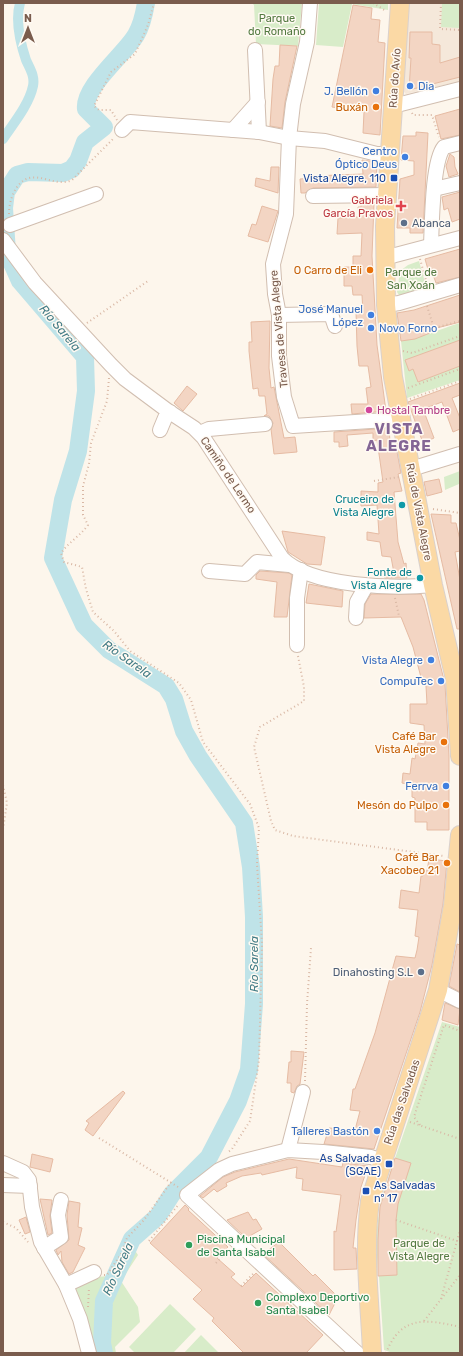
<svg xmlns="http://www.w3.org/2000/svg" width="463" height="1356" viewBox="0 0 463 1356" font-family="Rubik,sans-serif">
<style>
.residential{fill:#f5e8da}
.green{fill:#d8ecc9}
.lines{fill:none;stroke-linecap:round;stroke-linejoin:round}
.canal{stroke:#bfe3e8;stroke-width:10}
.river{stroke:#bfe3e8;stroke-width:18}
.building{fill:#f3d5c3;stroke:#e6bba3}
.minor-casing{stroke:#d1beb0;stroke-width:16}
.major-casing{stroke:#dad1cd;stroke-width:20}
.path{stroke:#d9b8a5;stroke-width:2;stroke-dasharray:1 3;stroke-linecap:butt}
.minor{stroke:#fff;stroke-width:14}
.major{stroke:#fbd9a5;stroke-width:18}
.shop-dot{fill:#3f7fe0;stroke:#fffaf3;stroke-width:1.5}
.food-dot{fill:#e8710a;stroke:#fffaf3;stroke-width:1.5}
.transit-dot{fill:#1a4fb4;stroke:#fffaf3;stroke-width:1.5}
.health-dot{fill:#e0444e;stroke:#fffaf3;stroke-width:1.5}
.service-dot{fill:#5c6f8a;stroke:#fffaf3;stroke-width:1.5}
.hotel-dot{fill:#d1479c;stroke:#fffaf3;stroke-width:1.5}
.culture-dot{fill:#0f9aa8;stroke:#fffaf3;stroke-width:1.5}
.leisure-dot{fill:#2e9e5b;stroke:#fffaf3;stroke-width:1.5}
.labels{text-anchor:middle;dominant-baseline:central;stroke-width:3;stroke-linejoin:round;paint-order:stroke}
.park-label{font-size:11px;fill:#537a41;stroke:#fffaf3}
.street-label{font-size:11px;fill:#7a5c4d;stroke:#fffaf3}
.shop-label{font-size:11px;fill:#366cbe;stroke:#fffaf3;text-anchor:end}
.food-label{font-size:11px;fill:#c56008;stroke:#fffaf3;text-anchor:end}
.transit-label{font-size:11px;fill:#164399;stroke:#fffaf3;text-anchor:end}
.health-label{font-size:11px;fill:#be3a42;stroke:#fffaf3;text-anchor:end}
.service-label{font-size:11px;fill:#4e5e75;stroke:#fffaf3;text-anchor:start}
.hotel-label{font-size:11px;fill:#b23c85;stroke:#fffaf3;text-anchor:start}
.culture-label{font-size:11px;fill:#0d838f;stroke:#fffaf3;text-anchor:end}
.leisure-label{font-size:11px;fill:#27864d;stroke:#fffaf3;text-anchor:start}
.water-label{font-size:12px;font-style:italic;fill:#437c86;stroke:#fffaf3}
.district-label{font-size:15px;font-weight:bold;letter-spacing:1px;fill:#846695;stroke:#fffaf3}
</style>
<rect width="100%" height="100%" fill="#fdf6ec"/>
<!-- residential -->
<polygon class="residential" points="408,3 460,3 460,81 406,94 403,91"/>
<!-- green -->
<g class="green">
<polygon points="252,3 302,3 298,46 256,44 254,5"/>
<polygon points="319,3 388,3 388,10 352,4 343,47 316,45"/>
<polygon points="442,3 460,3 460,28 441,27"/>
<polygon points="419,261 426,286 405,295 399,295 397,292 400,271 408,265"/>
<path d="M460,323V380L407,398L401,341C421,338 440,329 460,323Z"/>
<polygon points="460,471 460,485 459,484 445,490 444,477"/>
<polygon points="442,1022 460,1027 460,1353 393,1353 384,1350 379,1276 378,1274 376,1235 381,1199"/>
<polygon points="132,1246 138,1255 121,1281 138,1307 140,1322 115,1347 116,1353 95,1353 73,1287 96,1277 109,1276"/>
<polygon points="170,1304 196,1329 173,1353 135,1353 129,1347"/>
<polygon points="201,1335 219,1353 184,1353"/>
</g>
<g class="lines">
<!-- canal -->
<g class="canal">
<path d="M3,139C13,124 29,105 33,86C35,76 30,69 26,60C20,42 15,21 20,3"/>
<polyline points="3,230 4,231"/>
</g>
<!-- river -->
<path class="river" d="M104,1353L102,1343L104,1301L132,1239L158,1216L172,1194L209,1157L238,1101L249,1070L254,1004V917L251,867L244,823L198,756L184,731L174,699L166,686L109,650L84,625L53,558L63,500L78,451L86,391L85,357L20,281L7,252L4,208L6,192L17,175L28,172L63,173L72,169L78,161L85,142L104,127L86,109C83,87 125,54 136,35C142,25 144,15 146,3"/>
</g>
<!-- building -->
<g class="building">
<polygon points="353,5 372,8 371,19 380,20 378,42 385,43 380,135 363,133 364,112 332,107"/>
<polygon points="410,32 432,32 432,44 440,45 440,63 460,57 460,77 409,90 411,58 409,58"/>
<polygon points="280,45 297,46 285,102 282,128 270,126 273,79 275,66 279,66"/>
<polygon points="460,109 460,135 441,139 435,116"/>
<polygon points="416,132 428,133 423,233 410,233 410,228 397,228 400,179 414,175 414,161 401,160 403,136 416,136"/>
<polygon points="450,154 454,157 455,167 458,174 449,177 446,166"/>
<polygon points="362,160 377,162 376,187 313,188 305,193 301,193 300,179 313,178 313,176 363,174"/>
<polygon points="271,167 279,167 278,193 255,186 256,178 270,181"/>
<polygon points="460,192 460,219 452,222 448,208 444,210 442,197"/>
<polygon points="361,204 374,204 372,256 377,345 386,411 352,414 351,404 368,404 366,388 371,387 368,366 359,366 357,346 356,312 363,312 362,295 353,295 352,286 344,286 344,267 353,267 353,256 361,256 362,233 337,234 338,218 359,217 358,207 361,207"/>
<polygon points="262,206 278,211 268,242 248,236 252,224 256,225"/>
<polygon points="460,249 460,277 436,283 432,272 429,273 425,259"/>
<polygon points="460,295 460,322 429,330 430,333 415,339 401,341 397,313 414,310"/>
<polygon points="270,321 269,368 271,388 274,387 284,438 295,437 297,452 274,454 271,429 273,423 269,416 264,416 267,414 265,396 259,396 258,388 253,389 249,351 249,342 252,342 251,322"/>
<polygon points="460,340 460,366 418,382 413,369 409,371 405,360"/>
<polygon points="460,383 460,395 452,398 460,418 460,429 453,432 442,402 423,409 434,438 423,443 408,402"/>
<polygon points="187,386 197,394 183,411 174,403"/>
<polygon points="389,428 390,442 395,441 401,473 398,474 402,491 394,492 398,542 404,564 406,563 407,578 385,578 384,574 394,573 391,557 382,556 380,542 367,540 367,532 379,534 377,505 361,506 361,491 378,492 378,483 383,482 377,440 373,441 373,433 347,435 348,446 339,447 339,442 334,442 334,432"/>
<polygon points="439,479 442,492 427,496 424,482"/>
<polygon points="431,514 451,515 451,523 456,523 460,540 460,551 455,552 460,580 460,629 457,629"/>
<polygon points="282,531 325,537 321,565 307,564 288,552"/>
<polygon points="260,571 289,573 292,575 287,617 274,617 277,582 256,579 256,575"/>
<polygon points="309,584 343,591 342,607 306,603"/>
<polygon points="371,594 421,594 424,600 445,684 449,756 449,830 427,830 427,822 415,822 415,798 412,797 412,785 402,783 403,773 410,774 412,758 415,759 418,743 425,744 424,725 410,723 410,704 427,704 426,686 423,685 413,647 401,617 364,618 365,604"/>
<polygon points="429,859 447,861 443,904 432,965 420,1012 374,1149 324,1144 329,1128 355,1130 360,1111 350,1110 353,1089 355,1089 375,1033 396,956 415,958 417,950 419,937 415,936 418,910 399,908 401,890 419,893 421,876 423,876 423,871 427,871"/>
<polygon points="457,944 460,945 460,992 449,986"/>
<polygon points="445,1003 460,1009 458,1025 442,1020"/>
<polygon points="291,1051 304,1052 300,1084 297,1086 294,1093 291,1092 291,1083 287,1083 289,1062 291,1062"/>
<polygon points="123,1091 125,1093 93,1136 85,1130 89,1123 86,1121"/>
<polygon points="32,1154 53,1159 50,1172 30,1167"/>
<polygon points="395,1158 411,1163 398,1204 396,1220 397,1275 378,1276 378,1239 380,1207"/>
<polygon points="289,1159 342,1167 343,1163 368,1166 361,1187 356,1220 353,1248 356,1248 357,1269 334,1270 334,1231 336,1232 341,1195 302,1190 303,1179 296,1178 297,1167 262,1175 261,1173 242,1176 226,1183 227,1186 217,1192 214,1189 203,1198 200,1196 223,1177 235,1172"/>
<polygon points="40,1199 52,1200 50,1216 52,1233 48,1235"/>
<polygon points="69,1201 80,1203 78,1227 82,1228 78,1245 85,1248 73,1272 69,1274 62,1262 61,1251 58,1255 56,1250 69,1240 67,1215"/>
<polygon points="185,1205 189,1209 188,1210 228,1247 217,1258 235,1274 231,1277 242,1287 256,1273 323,1335 306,1353 244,1353 212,1321 214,1318 193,1299 202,1290 150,1243"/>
<polygon points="248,1212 253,1220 256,1219 262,1229 246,1238 227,1220"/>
<polygon points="26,1217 30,1232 25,1234 19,1220"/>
<polygon points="279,1242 313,1276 315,1274 338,1297 329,1315 263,1254"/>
</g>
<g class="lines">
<!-- minor casing -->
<g class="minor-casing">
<g id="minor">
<polyline points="310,3 307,42 293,104 289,138 286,214 273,264 275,294 279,315 279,356 284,397 293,426 402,419"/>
<polyline points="255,50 259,132"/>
<polyline points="393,106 460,89"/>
<polyline points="122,130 130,122 259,132 289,138 325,141 377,154 390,154"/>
<polyline points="233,130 258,102"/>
<polyline points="434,189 460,183"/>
<polyline points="313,196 387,195"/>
<polyline points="10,225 96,194"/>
<path d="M3,240L35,283L111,365L125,379L168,411L194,428L203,437L282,558C310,587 395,589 433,585"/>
<path d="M431,245C432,225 432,161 444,147L460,143"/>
<polyline points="384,258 460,238"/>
<polyline points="386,305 399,303 460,285"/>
<polyline points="279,315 331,314 335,326"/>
<polyline points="160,430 165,418 170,412"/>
<polyline points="200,433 209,429 265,424"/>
<polyline points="411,469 460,454"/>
<polyline points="209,571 245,574 257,562 289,565"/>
<polyline points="356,618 357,602 366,586"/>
<polyline points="297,645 297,598 301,570"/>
<polyline points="438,990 460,1001"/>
<polyline points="288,1150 303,1092"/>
<polyline points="3,1163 23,1172 29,1180 32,1207 41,1242 66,1285 80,1319 89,1353"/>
<polyline points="3,1185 30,1186"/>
<polyline points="44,1248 61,1237 58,1215 61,1200"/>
<polyline points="66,1285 94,1272"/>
<polyline points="357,1353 187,1195 219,1170 232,1164 288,1150 323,1152 371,1157 382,1161"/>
</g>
</g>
<!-- major casing -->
<g class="major-casing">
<g id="major">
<polyline points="400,3 385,226 386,305 393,377 433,585 455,679 460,756"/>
<path d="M372,1353C370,1302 363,1252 370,1201L438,990L453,905L460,835"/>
</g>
</g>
<!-- path -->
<g class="path">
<polyline points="373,3 386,11"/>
<polyline points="441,3 440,29 460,30"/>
<polyline points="412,113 413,115 432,115 439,137"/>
<polyline points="117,120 111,110 99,110 94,106 111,72 135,54 148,25 154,3"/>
<path d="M9,214C9,204 12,194 17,187C33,165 53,189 72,180L114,138"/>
<polyline points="420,259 427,284"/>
<polyline points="427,306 434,328 460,321"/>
<polyline points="87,323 148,281"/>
<polyline points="403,351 412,353 460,336"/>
<path d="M109,378L107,401L91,443L89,464L83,486V515L88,525C80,536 69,542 61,553L64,562L82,567L86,589L93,612L114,631L130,651L179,683L191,700L203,742L250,804L259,828L257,864L262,944L259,1060L250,1121L232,1149L227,1153"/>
<polyline points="408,388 460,369"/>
<polyline points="410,399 460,381"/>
<polyline points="374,481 399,477"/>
<polyline points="433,509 460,513"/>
<polyline points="395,598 399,616"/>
<polyline points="298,656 304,687 304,701 260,727 254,747 271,821 275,830 293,836 444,856"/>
<polyline points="3,785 7,803 3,829"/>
<polyline points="305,1081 307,1004 311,948"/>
<polyline points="410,1122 460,1139"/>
<polyline points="420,1125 414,1117 444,1025 460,1031"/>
<polyline points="99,1138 178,1187"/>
<polyline points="396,1220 460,1242"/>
<polyline points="3,1222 16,1228 28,1242"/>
<polyline points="149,1241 179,1204"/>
<polyline points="216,1263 229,1249"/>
<polyline points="104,1275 107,1275 121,1254 127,1238 144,1220 171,1182"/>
<polyline points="241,1286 254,1273"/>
<polyline points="441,1299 460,1230"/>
<polyline points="88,1307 89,1288"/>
<polyline points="424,1321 460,1275"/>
<path d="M386,1353C401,1315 426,1319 460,1327"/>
</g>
<!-- minor -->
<use href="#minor" class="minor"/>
<!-- major -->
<use href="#major" class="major"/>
</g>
<!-- markers -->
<g class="shop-dot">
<circle cx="410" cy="86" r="4"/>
<circle cx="376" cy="91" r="4"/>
<circle cx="405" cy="157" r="4"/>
<circle cx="371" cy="315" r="4"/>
<circle cx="371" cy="328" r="4"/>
<circle cx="431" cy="660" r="4"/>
<circle cx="441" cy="681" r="4"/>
<circle cx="446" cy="786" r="4"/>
<circle cx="377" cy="1131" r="4"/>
</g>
<g class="food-dot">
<circle cx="376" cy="107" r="4"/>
<circle cx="370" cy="270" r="4"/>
<circle cx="444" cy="742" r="4"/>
<circle cx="446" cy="805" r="4"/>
<circle cx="447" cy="863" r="4"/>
</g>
<g class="transit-dot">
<rect x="390" y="174" width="8" height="8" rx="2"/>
<rect x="385" y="1160" width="8" height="8" rx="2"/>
<rect x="362" y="1187" width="8" height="8" rx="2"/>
</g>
<path class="health-dot" d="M399 200h4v4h4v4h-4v4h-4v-4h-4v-4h4z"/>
<g class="service-dot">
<circle cx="404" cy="223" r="4"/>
<circle cx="421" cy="972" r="4"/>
</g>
<circle class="hotel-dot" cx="369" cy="410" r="4"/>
<g class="culture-dot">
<circle cx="402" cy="505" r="4"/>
<circle cx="420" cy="578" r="4"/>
</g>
<g class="leisure-dot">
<circle cx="189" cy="1245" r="4"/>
<circle cx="258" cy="1303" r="4"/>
</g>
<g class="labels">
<!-- park labels -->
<g class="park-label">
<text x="277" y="18">Parque<tspan x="277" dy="13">do Romaño</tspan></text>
<text x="411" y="272">Parque de<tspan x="411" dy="13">San Xoán</tspan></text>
<text x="419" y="1243">Parque de<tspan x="419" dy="13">Vista Alegre</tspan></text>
</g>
<!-- street labels -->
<g class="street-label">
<text transform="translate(395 78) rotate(-86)">Rúa do Avío</text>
<text transform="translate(279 329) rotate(-95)">Travesa de Vista Alegre</text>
<text transform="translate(228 475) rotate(56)">Camiño de Lermo</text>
<text transform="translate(419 512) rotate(79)">Rúa de Vista Alegre</text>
<text transform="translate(402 1102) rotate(-71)">Rúa das Salvadas</text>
</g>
<!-- shop labels -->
<g class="shop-label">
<text x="418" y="86" text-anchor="start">Dia</text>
<text x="368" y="91">J. Bellón</text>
<text x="397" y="151">Centro<tspan x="397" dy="13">Óptico Deus</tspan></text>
<text x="363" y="309">José Manuel<tspan x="363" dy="13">López</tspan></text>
<text x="379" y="328" text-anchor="start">Novo Forno</text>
<text x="423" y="660">Vista Alegre</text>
<text x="433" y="681">CompuTec</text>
<text x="438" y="786">Ferrva</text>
<text x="369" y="1131">Talleres Bastón</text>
</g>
<!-- food labels -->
<g class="food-label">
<text x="368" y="107">Buxán</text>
<text x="362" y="270">O Carro de Eli</text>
<text x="436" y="736">Café Bar<tspan x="436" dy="13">Vista Alegre</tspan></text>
<text x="438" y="805">Mesón do Pulpo</text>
<text x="439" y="857">Café Bar<tspan x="439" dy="13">Xacobeo 21</tspan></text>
</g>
<!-- transit labels -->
<g class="transit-label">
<text x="386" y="178">Vista Alegre, 110</text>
<text x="381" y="1158">As Salvadas<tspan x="381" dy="13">(SGAE)</tspan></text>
<text x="374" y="1185" text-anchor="start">As Salvadas<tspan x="374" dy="13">nº 17</tspan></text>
</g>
<!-- health labels -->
<g class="health-label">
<text x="393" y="200">Gabriela<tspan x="393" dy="13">García Pravos</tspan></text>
</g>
<!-- service labels -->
<g class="service-label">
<text x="412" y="223">Abanca</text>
<text x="413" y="972" text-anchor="end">Dinahosting S.L</text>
</g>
<!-- hotel labels -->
<g class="hotel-label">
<text x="377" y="410">Hostal Tambre</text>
</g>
<!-- culture labels -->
<g class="culture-label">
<text x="394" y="499">Cruceiro de<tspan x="394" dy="13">Vista Alegre</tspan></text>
<text x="412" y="572">Fonte de<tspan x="412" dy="13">Vista Alegre</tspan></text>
</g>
<!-- leisure labels -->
<g class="leisure-label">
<text x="197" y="1239">Piscina Municipal<tspan x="197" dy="13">de Santa Isabel</tspan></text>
<text x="266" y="1297">Complexo Deportivo<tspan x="266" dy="13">Santa Isabel</tspan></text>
</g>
<!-- water labels -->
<g class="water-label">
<text transform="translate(60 328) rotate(50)">Río Sarela</text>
<text transform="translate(127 659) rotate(35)">Río Sarela</text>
<text transform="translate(254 964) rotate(-90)">Río Sarela</text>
<text transform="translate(118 1269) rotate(-65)">Río Sarela</text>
</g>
<!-- district labels -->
<g class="district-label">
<text x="399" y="429">VISTA<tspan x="399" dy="17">ALEGRE</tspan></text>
</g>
</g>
<!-- border -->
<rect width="463" height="1356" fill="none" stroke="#7a5c4d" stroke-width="8"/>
<!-- north arrow -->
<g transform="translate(28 28)" stroke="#fffaf3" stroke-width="3" paint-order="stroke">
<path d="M0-3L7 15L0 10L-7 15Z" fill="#7a5c4d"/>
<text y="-6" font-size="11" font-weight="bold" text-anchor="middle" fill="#7a5c4d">N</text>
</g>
</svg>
